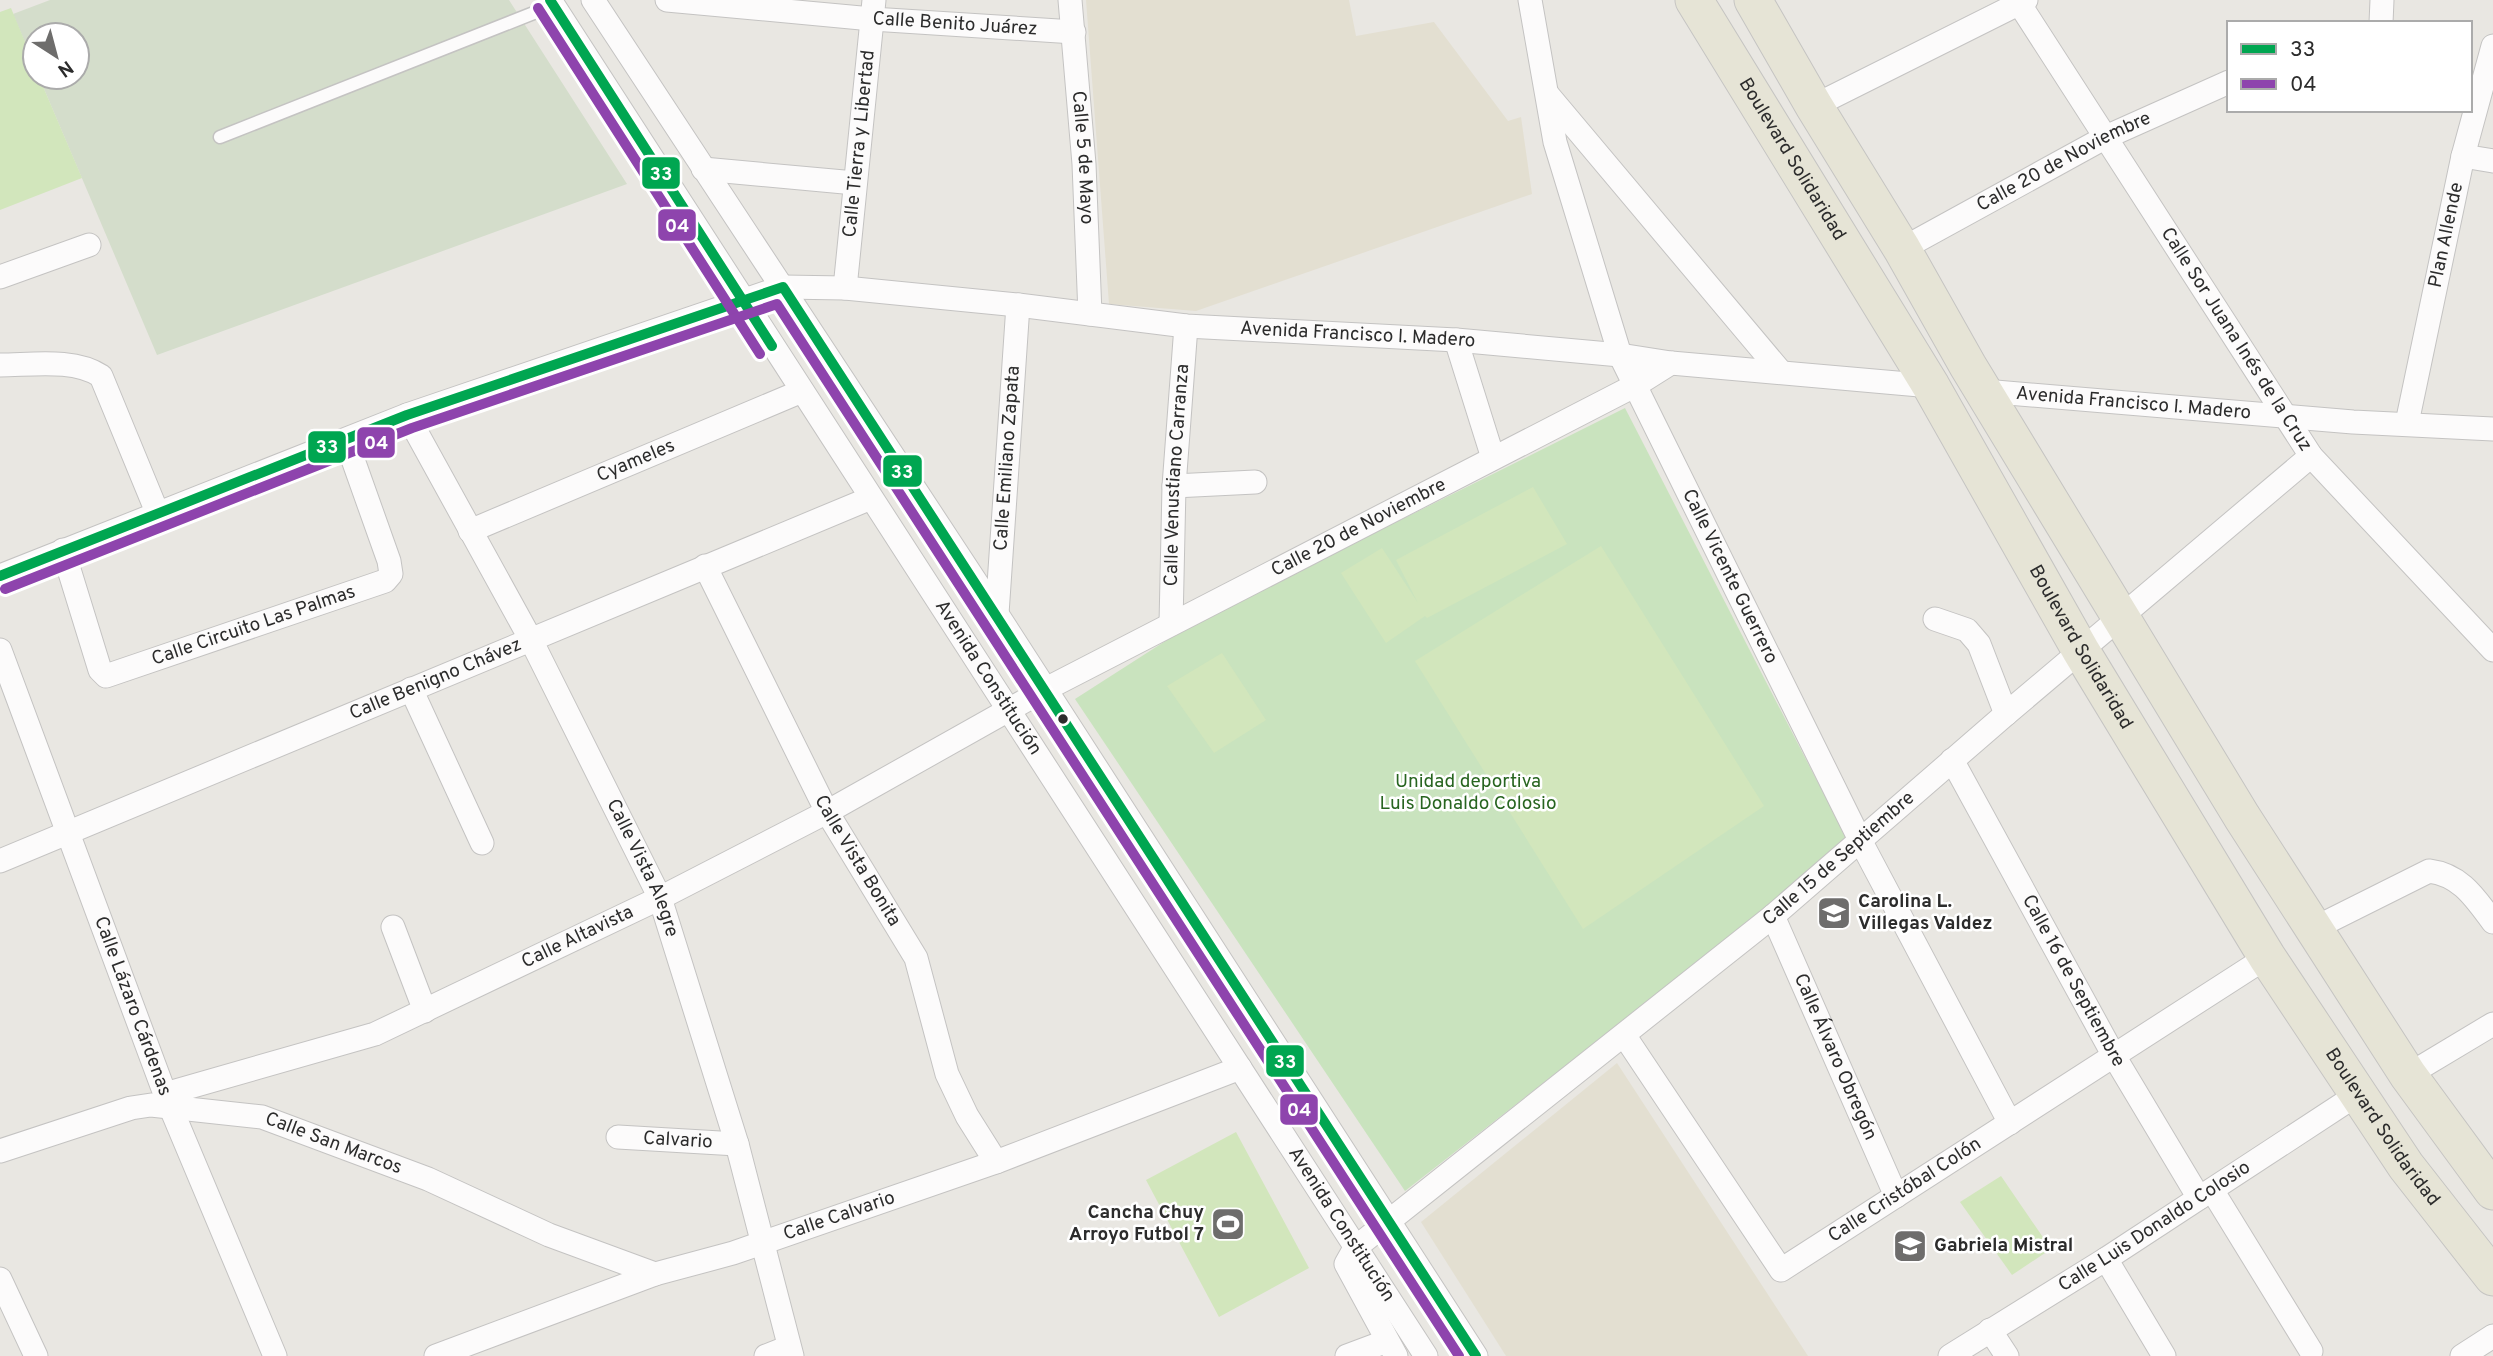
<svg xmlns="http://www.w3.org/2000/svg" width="2493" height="1356" viewBox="0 0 2493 1356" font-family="Overpass,sans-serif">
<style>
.education{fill:#e3dfd1}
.green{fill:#c9e3be}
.cemetery{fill:#d4ddcb}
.pitch{fill:#d2e6bc}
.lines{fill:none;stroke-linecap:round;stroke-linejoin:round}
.service-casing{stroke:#c4c3c2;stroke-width:15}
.minor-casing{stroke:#c4c3c2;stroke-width:25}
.primary-casing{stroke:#c5c4c2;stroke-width:39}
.service{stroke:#fcfbfb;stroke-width:12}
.minor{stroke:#fcfbfb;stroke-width:23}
.primary{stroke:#e6e4d6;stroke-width:37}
.bus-1-casing{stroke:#fff;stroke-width:16}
.bus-2-casing{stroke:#fff;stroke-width:16}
.bus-1{stroke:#00a651;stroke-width:10}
.bus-2{stroke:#8e44ad;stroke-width:10}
.bus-dot{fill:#2c2c2c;stroke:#fff;stroke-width:2.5}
.labels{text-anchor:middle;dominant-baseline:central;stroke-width:5;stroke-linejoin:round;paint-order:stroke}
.street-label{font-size:19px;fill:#2c2c2c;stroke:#fff}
.park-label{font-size:19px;fill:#286520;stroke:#fff}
.poi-label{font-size:19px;font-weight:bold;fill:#2c2c2c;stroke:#fff;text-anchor:start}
.line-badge{stroke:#fff;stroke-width:2.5}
.badge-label{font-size:19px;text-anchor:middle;font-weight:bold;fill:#fff}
</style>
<rect width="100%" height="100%" fill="#e9e7e2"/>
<!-- education -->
<g class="education">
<polygon points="1086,0 1349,0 1356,36 1434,22 1508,121 1521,117 1532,194 1196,311 1109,304"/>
<polygon points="1617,1063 1808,1356 1506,1356 1421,1222"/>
</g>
<!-- green -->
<polygon class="green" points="1625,408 1848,841 1752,920 1405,1191 1075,699 1192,624"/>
<!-- cemetery -->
<polygon class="cemetery" points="50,0 509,0 627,184 157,355 39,77 77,77 77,35 35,35 35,66 13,14"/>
<!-- pitch -->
<g class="pitch">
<polygon points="11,8 35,66 35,77 39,77 82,178 0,210 0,12"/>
<polygon points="1533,487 1567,544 1427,618 1425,616 1386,643 1341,573 1382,548 1418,603 1396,560"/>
<polygon points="1601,546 1764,806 1583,929 1415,661"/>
<polygon points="1222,653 1266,720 1214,753 1167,686"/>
<polygon points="1236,1132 1309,1268 1219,1317 1146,1180"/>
<polygon points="2001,1176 2051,1249 2012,1275 1960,1202"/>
</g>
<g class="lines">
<!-- service casing -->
<g class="service-casing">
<polyline id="service" points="220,137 554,5"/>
</g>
<!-- minor casing -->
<g class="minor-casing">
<g id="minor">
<path id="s1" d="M550,0L1426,1356"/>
<polyline points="593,0 997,614 1476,1356"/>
<path id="s2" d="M667,0L872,19L1074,32"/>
<path id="s3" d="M1070,0L1084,164L1090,314"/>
<path id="s4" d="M1530,0L1555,142L1620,355L1861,842L2010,1123"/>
<path id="s5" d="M2017,0L2311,456L2493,650"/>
<polyline points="2381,23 2382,0"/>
<polyline points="1548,95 1780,371"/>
<polyline points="1814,106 2026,0"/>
<polyline points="2463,156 2493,161"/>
<polyline points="703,169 855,183"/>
<path id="s6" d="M1902,249L2106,137L2229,82"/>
<polyline points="0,277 89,245"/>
<path id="s7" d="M845,288L874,0"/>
<polyline points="1456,340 1493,458"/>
<path d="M0,365C31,365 74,358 101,376L157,512"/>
<path id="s8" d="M1984,391L2353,422L2493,429"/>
<path id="s9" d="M407,415L531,640L660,898L737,1144L792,1356"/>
<path id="s10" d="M2407,423L2463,156L2493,46"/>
<polyline points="1174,486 1255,482"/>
<path id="s11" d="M470,531L802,391"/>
<path id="s12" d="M63,550L100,670L106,676L385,581L391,574L389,561L346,440"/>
<path id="s13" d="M705,566L827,812L916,958L947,1074L967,1116L996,1162"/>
<path id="s14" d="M0,576L407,415L783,287L845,288L1018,305L1186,326L1456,340L1620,355L1671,363L1931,386"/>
<path id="s15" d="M997,614L1018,305"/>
<polyline points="1935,619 1967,630 1979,644 2006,714"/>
<path id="s16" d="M1171,624L1174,486L1186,326"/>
<path id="s17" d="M0,650L165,1094L275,1356"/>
<polyline points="411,689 482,843"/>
<path id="s18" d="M1952,760L2114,1056L2199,1198"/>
<path id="s19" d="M0,861L871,498"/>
<path id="s20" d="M1773,916L1896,1196"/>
<polyline points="393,927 425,1011"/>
<path d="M2313,929L2429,871C2461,875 2475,898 2493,922"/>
<path id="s21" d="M1624,1035L1781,1270L2267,957"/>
<polyline points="2408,1075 2493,1024"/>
<path id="s22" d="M165,1094L375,1034L660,898L827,812L1044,690L1636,385L1671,363"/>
<path id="s23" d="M618,1137L737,1144"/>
<path id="s24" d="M0,1151L131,1108L151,1105L262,1117L428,1179L549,1235L655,1274"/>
<polyline points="2212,1190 2311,1351"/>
<polyline points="2106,1259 2164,1356"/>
<polyline points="0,1279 36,1356"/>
<polyline points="1990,1330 2007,1356"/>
<path id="s25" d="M436,1356L655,1274L733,1253L996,1162L1240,1068"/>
<polyline points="766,1356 789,1347"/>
<polyline points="1347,1356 1387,1341"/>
<path id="s26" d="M1396,1356L1346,1264L1355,1248L1773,916L2006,714L2311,456"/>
<path id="s27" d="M1950,1356L2106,1259L2358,1094"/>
<polyline points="2462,1356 2493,1336"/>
</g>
</g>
<!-- primary casing -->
<g class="primary-casing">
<g id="primary">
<path id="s28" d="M1694,0L1931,386L2081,651L2267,957L2406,1166L2493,1277"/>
<polyline points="1753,0 1814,106 1902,249 1968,366 2242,817 2408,1075 2493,1191"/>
</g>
</g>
<!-- service -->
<use href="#service" class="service"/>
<!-- minor -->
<use href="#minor" class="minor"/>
<!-- primary -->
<use href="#primary" class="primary"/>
<!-- bus-1 casing -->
<g class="bus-1-casing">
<g id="bus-1">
<polyline points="550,0 772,346"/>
<polyline points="0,576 407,415 783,287 1476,1356"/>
</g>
</g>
<!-- bus-2 casing -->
<g class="bus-2-casing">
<g id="bus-2">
<polyline points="538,8 760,354"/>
<polyline points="5,589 412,428 777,304 1459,1356"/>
</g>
</g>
<!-- bus-1 -->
<use href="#bus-1" class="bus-1"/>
<!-- bus-2 -->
<use href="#bus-2" class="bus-2"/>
</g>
<!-- icons -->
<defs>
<g id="school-square" transform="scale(1.75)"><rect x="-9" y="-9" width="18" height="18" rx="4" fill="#6e6d6c" stroke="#fff"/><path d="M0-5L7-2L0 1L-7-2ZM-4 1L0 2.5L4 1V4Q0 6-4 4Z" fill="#fff"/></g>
<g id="stadium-square" transform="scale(1.75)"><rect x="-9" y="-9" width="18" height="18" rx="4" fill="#6e6d6c" stroke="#fff"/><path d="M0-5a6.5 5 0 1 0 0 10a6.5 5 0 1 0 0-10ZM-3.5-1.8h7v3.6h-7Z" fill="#fff"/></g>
</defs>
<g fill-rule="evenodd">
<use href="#school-square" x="1834" y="913"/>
<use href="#stadium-square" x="1228" y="1224"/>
<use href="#school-square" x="1910" y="1246"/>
</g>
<!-- markers -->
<circle class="bus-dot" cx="1063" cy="719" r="6"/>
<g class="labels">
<!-- street labels -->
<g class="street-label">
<text stroke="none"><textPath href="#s2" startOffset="289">Calle Benito Juárez</textPath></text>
<text stroke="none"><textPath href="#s7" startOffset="145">Calle Tierra y Libertad</textPath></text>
<text stroke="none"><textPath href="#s3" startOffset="158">Calle 5 de Mayo</textPath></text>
<text stroke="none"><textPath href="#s28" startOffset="187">Boulevard Solidaridad</textPath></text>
<text stroke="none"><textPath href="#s6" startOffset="184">Calle 20 de Noviembre</textPath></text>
<text stroke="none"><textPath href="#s10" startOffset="192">Plan Allende</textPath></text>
<text stroke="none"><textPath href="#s14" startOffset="1412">Avenida Francisco I. Madero</textPath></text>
<text stroke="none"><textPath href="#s5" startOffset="404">Calle Sor Juana Inés de la Cruz</textPath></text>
<text stroke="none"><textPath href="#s8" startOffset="150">Avenida Francisco I. Madero</textPath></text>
<text stroke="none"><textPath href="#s15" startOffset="156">Calle Emiliano Zapata</textPath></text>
<text stroke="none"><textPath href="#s11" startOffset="180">Cyameles</textPath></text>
<text stroke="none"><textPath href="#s16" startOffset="149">Calle Venustiano Carranza</textPath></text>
<text stroke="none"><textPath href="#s22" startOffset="1325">Calle 20 de Noviembre</textPath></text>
<text stroke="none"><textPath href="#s4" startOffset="614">Calle Vicente Guerrero</textPath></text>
<text stroke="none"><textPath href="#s12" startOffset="290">Calle Circuito Las Palmas</textPath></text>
<text stroke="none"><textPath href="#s28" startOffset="754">Boulevard Solidaridad</textPath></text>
<text stroke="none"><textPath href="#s1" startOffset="807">Avenida Constitución</textPath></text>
<text stroke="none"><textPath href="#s19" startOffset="472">Calle Benigno Chávez</textPath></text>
<text stroke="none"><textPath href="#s26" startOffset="744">Calle 15 de Septiembre</textPath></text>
<text stroke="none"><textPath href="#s13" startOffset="332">Calle Vista Bonita</textPath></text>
<text stroke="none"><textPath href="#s9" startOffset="511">Calle Vista Alegre</textPath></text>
<text stroke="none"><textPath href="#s22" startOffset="443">Calle Altavista</textPath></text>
<text stroke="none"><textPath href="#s18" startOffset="252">Calle 16 de Septiembre</textPath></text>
<text stroke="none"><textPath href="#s17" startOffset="380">Calle Lázaro Cárdenas</textPath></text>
<text stroke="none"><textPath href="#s20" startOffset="154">Calle Álvaro Obregón</textPath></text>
<text stroke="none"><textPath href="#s28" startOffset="1321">Boulevard Solidaridad</textPath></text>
<text stroke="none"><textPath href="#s23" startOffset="60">Calvario</textPath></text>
<text stroke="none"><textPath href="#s24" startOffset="346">Calle San Marcos</textPath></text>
<text stroke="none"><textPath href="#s21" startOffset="430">Calle Cristóbal Colón</textPath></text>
<text stroke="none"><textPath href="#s25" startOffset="427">Calle Calvario</textPath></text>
<text stroke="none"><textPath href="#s1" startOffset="1458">Avenida Constitución</textPath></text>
<text stroke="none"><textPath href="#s27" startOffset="242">Calle Luis Donaldo Colosio</textPath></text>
</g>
<!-- park labels -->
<g class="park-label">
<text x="1468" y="782">Unidad deportiva<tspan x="1468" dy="22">Luis Donaldo Colosio</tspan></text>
</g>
<!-- poi labels -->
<g class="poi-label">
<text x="1858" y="902">Carolina L.<tspan x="1858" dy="22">Villegas Valdez</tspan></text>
<text x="1204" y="1213" text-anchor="end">Cancha Chuy<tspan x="1204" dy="22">Arroyo Futbol 7</tspan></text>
<text x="1934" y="1246">Gabriela Mistral</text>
</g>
</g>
<g class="line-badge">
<rect x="641" y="156" width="40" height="34" rx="7" fill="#00a651"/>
<rect x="657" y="208" width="40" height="34" rx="7" fill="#8e44ad"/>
<rect x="356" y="426" width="40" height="33" rx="7" fill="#8e44ad"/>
<rect x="307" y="430" width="40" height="34" rx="7" fill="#00a651"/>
<rect x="882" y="454" width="41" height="34" rx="7" fill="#00a651"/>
<rect x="1265" y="1044" width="40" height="34" rx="7" fill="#00a651"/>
<rect x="1279" y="1093" width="40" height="33" rx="7" fill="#8e44ad"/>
</g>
<g class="badge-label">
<text x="661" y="180">33</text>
<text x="677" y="232">04</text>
<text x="376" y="449">04</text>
<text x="327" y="453">33</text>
<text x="902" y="478">33</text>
<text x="1285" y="1068">33</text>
<text x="1299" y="1116">04</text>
</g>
<!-- legend -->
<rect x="2227" y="21" width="245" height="91" fill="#ffffff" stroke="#ababab" stroke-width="2"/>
<rect x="2241" y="44" width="35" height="10" fill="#00a651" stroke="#ababab" stroke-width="2"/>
<text x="2290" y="56" font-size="21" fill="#2c2c2c">33</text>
<rect x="2241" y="79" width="35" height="10" fill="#8e44ad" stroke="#ababab" stroke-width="2"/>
<text x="2290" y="91" font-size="21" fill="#2c2c2c">04</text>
<!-- north arrow -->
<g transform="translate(56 56) rotate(144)"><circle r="33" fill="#ffffff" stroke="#ababab" stroke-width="2"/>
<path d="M0-5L12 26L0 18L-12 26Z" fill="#6e6d6c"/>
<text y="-10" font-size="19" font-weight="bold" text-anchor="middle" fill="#2c2c2c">N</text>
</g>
</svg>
